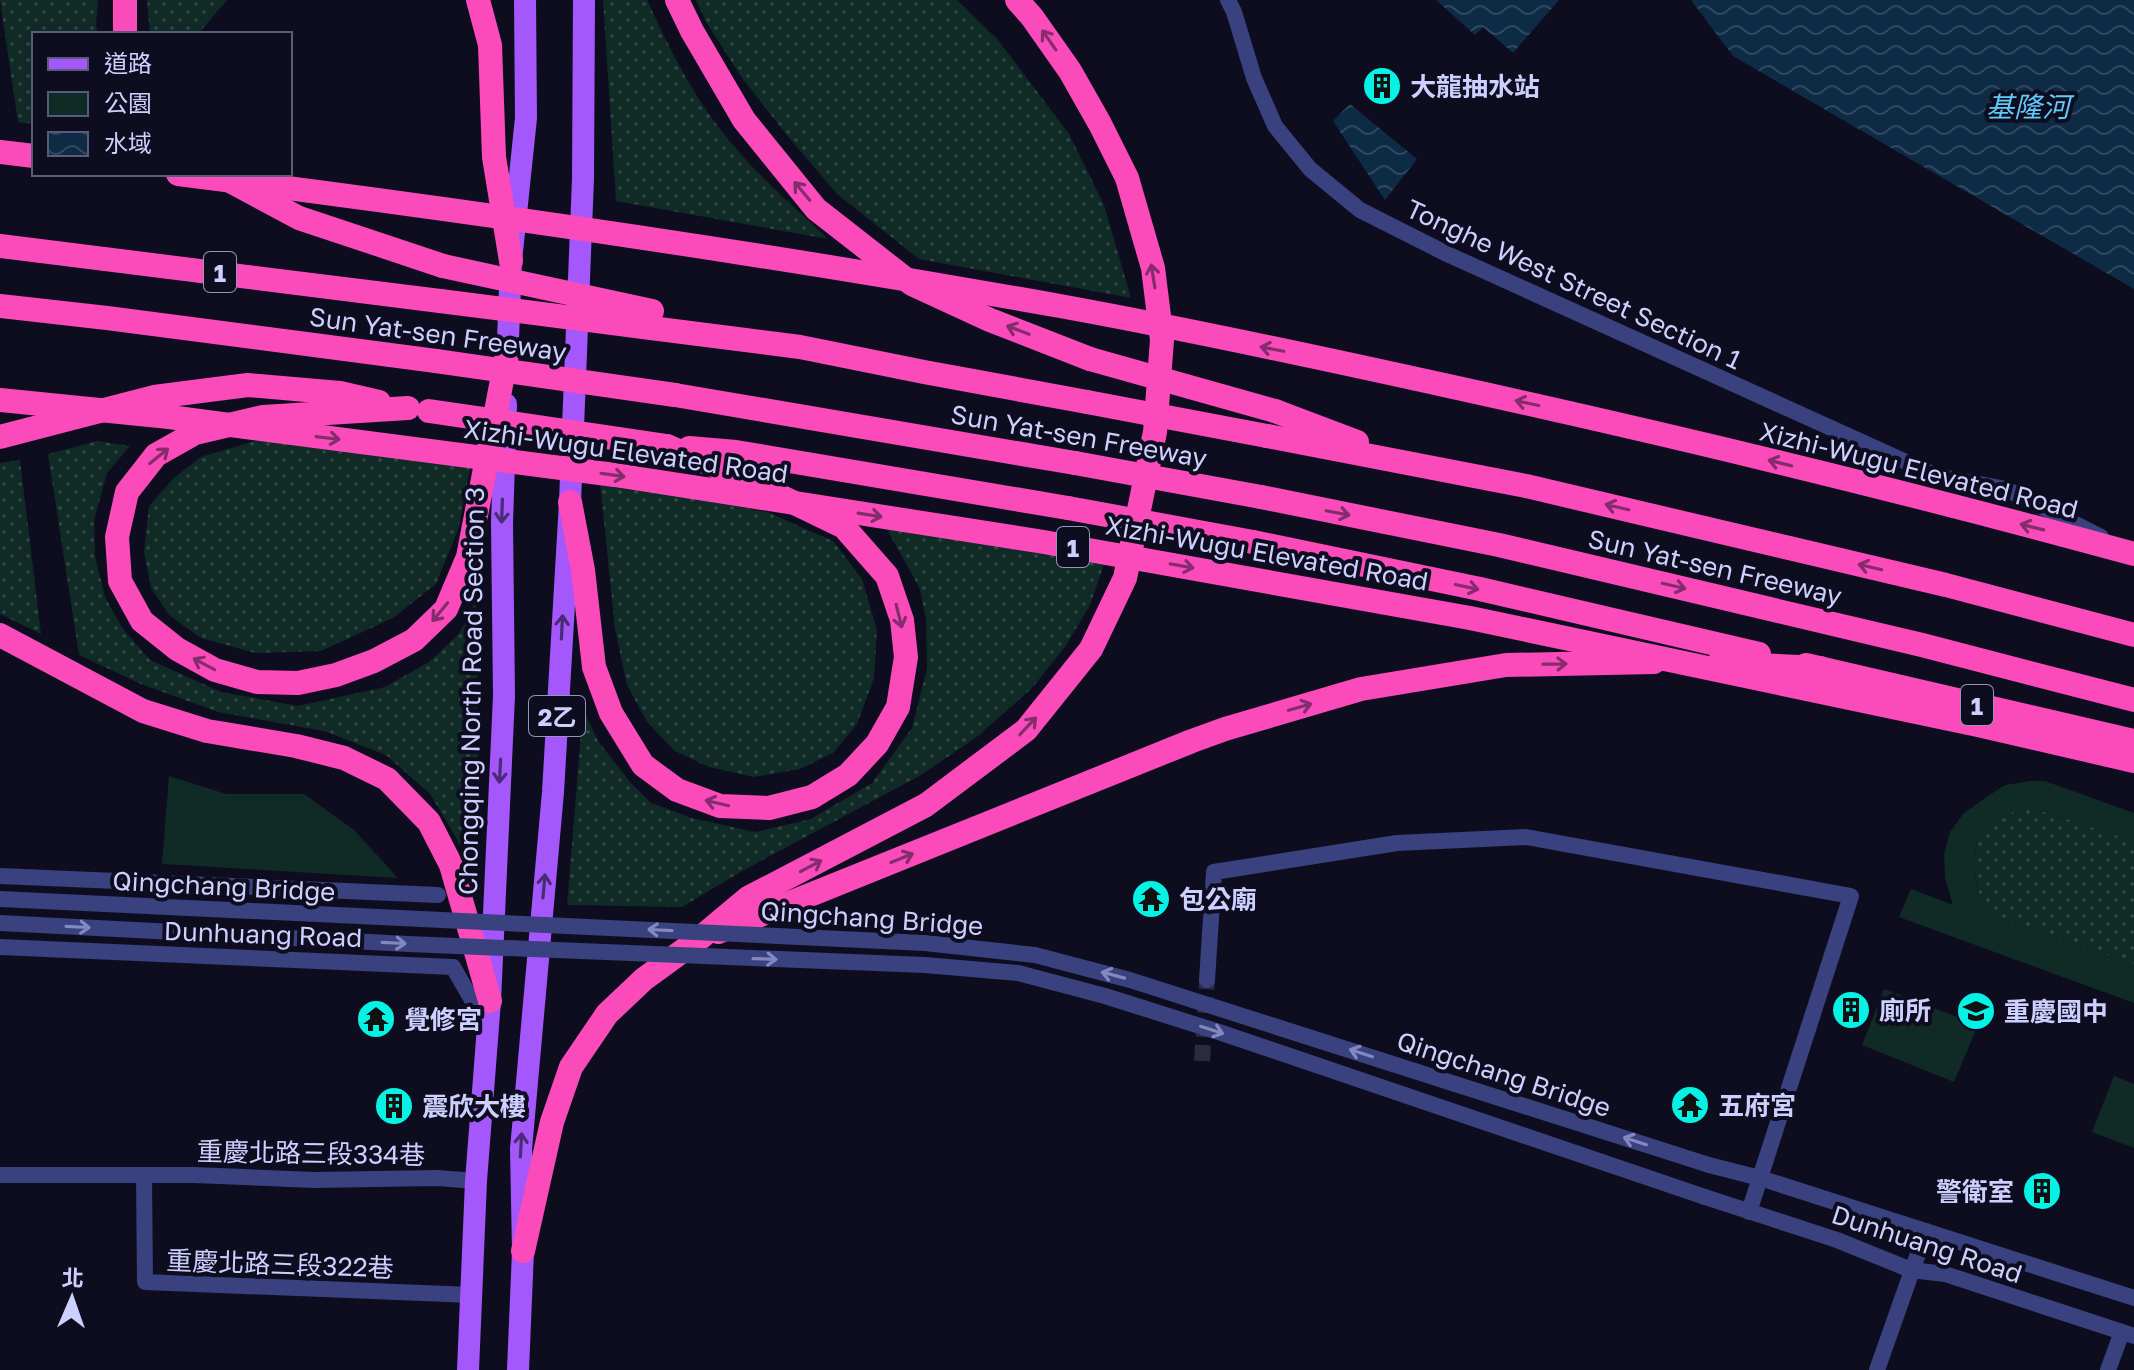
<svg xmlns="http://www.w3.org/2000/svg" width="2134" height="1370" viewBox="0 0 2134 1370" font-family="'Golos Text','Noto Sans TC',sans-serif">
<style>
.grass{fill:url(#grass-dots)}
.green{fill:#102a25}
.water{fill:url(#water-waves)}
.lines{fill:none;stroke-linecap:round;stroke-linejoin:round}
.minor-tunnel{stroke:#2b2a41;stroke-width:16;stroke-dasharray:16 8;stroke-linecap:butt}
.minor{stroke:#39417e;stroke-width:16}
.tertiary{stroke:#39417e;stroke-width:16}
.primary{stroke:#a457fb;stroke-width:22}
.motorway{stroke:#fb4bbb;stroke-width:24}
.tertiary-bridge{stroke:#39417e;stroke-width:16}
.motorway-bridge{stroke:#fb4bbb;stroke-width:24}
.oneway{stroke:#842c6e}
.oneway2{stroke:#4a2b78}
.oneway3{stroke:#8388be}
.labels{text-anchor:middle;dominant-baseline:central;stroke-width:8;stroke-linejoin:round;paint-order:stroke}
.shield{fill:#0e0d20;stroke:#9495bb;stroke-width:2}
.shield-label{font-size:24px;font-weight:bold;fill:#cdcffe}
.poi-label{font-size:26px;font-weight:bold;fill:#cdcffe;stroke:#0e0d20;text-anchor:start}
.street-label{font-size:26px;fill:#cdcffe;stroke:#0e0d20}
.water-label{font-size:28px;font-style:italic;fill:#5ecbfb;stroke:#0e0d20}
</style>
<defs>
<pattern id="grass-dots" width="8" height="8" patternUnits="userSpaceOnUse" patternTransform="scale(2)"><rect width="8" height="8" fill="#102a25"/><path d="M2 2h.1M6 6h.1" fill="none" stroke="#324846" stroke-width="1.8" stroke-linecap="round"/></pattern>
<pattern id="water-waves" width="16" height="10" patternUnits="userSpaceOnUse" patternTransform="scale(2)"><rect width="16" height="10" fill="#0d2b44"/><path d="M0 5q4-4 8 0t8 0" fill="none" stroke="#2f4960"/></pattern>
</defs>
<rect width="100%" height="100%" fill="#0e0d20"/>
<!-- grass -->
<g class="grass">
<polygon points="0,0 98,0 96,25 98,34 34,34 34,124 18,122"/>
<polygon points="147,0 227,0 198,34 150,34"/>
<path d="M603,0H647C667,43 690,91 720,129C751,170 791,204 828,239L616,201Z"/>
<polygon points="696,0 957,0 998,40 1069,134 1104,205 1131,298 919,259 837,194 786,134 742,78 706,22"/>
<polygon points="295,437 471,463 458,530 436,584 393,618 321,651 255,653 201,638 169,615 151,588 144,552 149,506 174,478 201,457 255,441"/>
<polygon points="97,441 130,446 107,473 94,520 95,556 105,597 123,629 150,660 221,692 298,706 385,687 429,662 459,634 476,600 480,878 430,794 386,755 324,731 218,712 141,684 79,655 48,454"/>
<polygon points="20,460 41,634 0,614 0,463"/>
<polygon points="600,482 767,512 833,541 862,579 877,630 874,678 857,724 833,753 800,769 754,777 709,767 675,751 647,722 627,685 615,629"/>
<polygon points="883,522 1104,564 1090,605 1065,647 1032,688 978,736 921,775 744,870 682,907 567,905 583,709 598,741 630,782 651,803 692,818 755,832 811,819 872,783 912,728 927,668 926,620 920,589"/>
<polygon points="2019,809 2045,812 2134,841 2134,964 1995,917 1977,890 1974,865 1977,839 1992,822"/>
</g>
<!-- green -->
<g class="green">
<polygon points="169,776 226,794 304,794 354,830 398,878 162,864"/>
<polygon points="2031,781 2045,781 2134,813 2134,841 2045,812 2019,809 1992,822 1977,839 1974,865 1977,890 1995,917 2134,964 2134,1003 1899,917 1911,889 1953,905 1945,878 1944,854 1950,832 1963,814 1985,798 2005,785"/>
<polygon points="1884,989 1978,1025 1954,1082 1862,1045"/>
<polygon points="2114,1076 2134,1084 2134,1148 2092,1132"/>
</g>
<!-- water -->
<g class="water">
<polygon points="1436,0 1559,0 1513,53 1483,27 1475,35"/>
<polygon points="1691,0 2134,0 2134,289 1733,56"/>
<polygon points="1350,104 1417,159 1385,200 1333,121"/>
</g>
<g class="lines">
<!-- minor-tunnel -->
<polyline class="minor-tunnel" points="1202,1061 1207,980"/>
<!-- minor -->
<g class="minor">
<polyline points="1228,0 1234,12 1254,78 1275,126 1310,169 1360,210 1447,254 1937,476 2006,489 2101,537"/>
<polyline points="0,876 438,895"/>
<polyline points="0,947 453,967 487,1026"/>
<polyline points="1207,980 1214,872 1397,843 1526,837 1851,896 1749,1212"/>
<polyline points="0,1175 194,1175 314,1180 437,1178 476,1181"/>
<polyline points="144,1176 145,1282 472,1295"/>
<polyline points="1877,1370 1926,1231"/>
<polyline points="2108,1370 2122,1332"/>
</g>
<!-- tertiary -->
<g class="tertiary">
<polyline points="1709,1165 1760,1178 2134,1298"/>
<polyline points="1705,1197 1837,1240 1911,1270 1945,1274 2134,1336"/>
</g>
<!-- primary -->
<g class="primary">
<polyline points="507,366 511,261 526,118 525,0"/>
<polyline points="468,1370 476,1181 490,1001 504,696 502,523 506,404"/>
<polyline points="518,1370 523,1251 521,1149 553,792 570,502 583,179 584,0"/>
</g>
<!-- motorway -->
<g class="motorway">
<polyline points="125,0 125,34"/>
<polyline points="478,0 490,45 494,157 511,261"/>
<polyline points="677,0 692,31 744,120 816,209 912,284 990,320 1090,359"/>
<polyline points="0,152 34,156"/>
<polyline points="230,181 299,218 443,266"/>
<polyline points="0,246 440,301"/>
<polyline points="0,306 107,318 436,361"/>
<polyline points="651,328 800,347 924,372 1087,402"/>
<polyline points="675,395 1075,463"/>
<polyline points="408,408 263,417 195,433 156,455 127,492 117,537 120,581 142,621 177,649 215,670 257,682 298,683 336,675 374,661 414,640 446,609 468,557 508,349"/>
<polyline points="1275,411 1357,442"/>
<polyline points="1267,436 1526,486 1946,585 2134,635"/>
<polyline points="0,437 154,397 248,385 340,393 379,402"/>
<polyline points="689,448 736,452 1068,508"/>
<polyline points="1261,497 1499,545 1922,645 2134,700"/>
<polyline points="570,502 583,570 594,667 611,713 643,765 677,790 720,806 769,808 812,797 848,775 877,744 898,707 906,657 902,620 887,576 844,527 747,480 667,446"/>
<polyline points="1253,542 1480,589 1759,654"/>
<polyline points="0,635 143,711 207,731 296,746 344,758 387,779 429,822 451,865 490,1001"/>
<polyline points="1719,663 1820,668"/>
<polyline points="1806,665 2134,741"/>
<polyline points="718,932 1192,741 1225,729 1361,689 1506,665 1654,662"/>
<polyline points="523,1251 552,1122 571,1067 607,1014 644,979 699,939 748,898 926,805 1026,730 1091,649 1125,578 1155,432 1162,340 1153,268 1127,178 1100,124 1070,71 1032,17 1017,0"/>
</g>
<!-- tertiary-bridge -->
<g class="tertiary-bridge">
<polyline points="0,899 925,943 1035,955 1130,980 1709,1165"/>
<polyline points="0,923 408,944 925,965 1018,973 1105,996 1219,1032 1705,1197"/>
</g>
<!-- motorway-bridge -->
<g class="motorway-bridge">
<path d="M178,174C473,211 767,254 1060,306C1192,330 1322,358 1453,387C1681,437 1908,492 2134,554"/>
<polyline points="443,266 652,311"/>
<polyline points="440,301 651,328"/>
<polyline points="1090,359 1275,411"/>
<polyline points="436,361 675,395"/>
<polyline points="0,400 169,417 615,475 1044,542 1470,618 1978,725 2134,761"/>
<polyline points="1087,402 1267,436"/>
<polyline points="429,411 667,446"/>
<polyline points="1075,463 1261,497"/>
<polyline points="1068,508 1253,542"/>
</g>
</g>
<!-- one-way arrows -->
<defs><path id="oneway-shaft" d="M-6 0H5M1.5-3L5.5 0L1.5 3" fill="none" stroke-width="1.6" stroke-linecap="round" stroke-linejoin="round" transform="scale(2)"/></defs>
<g class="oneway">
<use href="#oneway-shaft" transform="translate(1049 40) rotate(-125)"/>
<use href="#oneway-shaft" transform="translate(802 191) rotate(-130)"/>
<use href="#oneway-shaft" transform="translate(1153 276) rotate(-99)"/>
<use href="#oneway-shaft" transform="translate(1018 330) rotate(-159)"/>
<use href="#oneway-shaft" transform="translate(1272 349) rotate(-169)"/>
<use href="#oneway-shaft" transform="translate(1527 403) rotate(-168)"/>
<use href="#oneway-shaft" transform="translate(328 438) rotate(7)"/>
<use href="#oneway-shaft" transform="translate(159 456) rotate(-39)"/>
<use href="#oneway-shaft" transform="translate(1780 463) rotate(-166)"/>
<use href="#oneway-shaft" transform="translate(613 475) rotate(8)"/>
<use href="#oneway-shaft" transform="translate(1617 507) rotate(-167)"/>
<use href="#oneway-shaft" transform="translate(1338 513) rotate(11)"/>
<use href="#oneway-shaft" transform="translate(870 515) rotate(9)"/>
<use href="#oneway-shaft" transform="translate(2032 527) rotate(-166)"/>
<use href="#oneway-shaft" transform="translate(1182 566) rotate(10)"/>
<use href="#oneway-shaft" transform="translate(1870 567) rotate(-167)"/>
<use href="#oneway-shaft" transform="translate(1674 586) rotate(13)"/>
<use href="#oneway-shaft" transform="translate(1467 587) rotate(12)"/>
<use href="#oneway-shaft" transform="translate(440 612) rotate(130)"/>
<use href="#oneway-shaft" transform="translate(899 616) rotate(76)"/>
<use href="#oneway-shaft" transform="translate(204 664) rotate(-152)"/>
<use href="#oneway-shaft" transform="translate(1555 664) rotate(-1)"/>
<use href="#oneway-shaft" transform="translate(1300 707) rotate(-16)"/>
<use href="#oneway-shaft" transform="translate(1028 726) rotate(-47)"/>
<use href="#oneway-shaft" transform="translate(717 803) rotate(-167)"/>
<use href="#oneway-shaft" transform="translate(902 858) rotate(-22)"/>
<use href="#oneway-shaft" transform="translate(811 866) rotate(-28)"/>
</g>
<g class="oneway2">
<use href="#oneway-shaft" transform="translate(502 511) rotate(92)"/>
<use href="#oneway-shaft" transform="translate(562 627) rotate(-87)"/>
<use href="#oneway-shaft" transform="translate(500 771) rotate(93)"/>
<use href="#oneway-shaft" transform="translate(544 886) rotate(-85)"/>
<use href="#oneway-shaft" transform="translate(521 1145) rotate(-87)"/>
</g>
<g class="oneway3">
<use href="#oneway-shaft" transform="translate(78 927) rotate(3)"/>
<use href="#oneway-shaft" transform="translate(660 930) rotate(-177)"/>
<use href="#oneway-shaft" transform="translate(394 943) rotate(3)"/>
<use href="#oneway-shaft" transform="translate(765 959) rotate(2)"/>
<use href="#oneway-shaft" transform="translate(1113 975) rotate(-165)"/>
<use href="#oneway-shaft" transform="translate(1212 1030) rotate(18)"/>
<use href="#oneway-shaft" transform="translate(1361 1053) rotate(-162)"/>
<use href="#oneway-shaft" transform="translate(1635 1141) rotate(-162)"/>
</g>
<!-- icons -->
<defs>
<g id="building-disc" transform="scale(2)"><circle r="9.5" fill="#05f2e4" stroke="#0e0d20"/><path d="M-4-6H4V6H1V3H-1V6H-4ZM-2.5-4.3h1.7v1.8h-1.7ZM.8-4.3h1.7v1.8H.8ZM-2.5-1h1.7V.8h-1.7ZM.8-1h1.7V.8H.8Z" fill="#111"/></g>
<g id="temple-disc" transform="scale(2)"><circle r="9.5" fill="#05f2e4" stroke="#0e0d20"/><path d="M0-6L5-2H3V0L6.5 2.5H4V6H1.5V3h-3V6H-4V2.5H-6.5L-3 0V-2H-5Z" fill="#111"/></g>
<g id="school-disc" transform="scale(2)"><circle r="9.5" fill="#05f2e4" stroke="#0e0d20"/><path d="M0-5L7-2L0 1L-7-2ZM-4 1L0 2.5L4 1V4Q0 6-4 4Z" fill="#111"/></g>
</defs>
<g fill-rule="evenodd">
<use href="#building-disc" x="1382" y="86"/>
<use href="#temple-disc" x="1151" y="899"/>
<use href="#building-disc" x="1851" y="1010"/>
<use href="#school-disc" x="1976" y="1011"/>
<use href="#temple-disc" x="376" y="1019"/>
<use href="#temple-disc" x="1690" y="1105"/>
<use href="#building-disc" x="394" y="1106"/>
<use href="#building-disc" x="2042" y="1191"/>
</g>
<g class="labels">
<!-- shield labels -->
<g class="shield">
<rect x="204" y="252" width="32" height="40" rx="6"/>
<rect x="1057" y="527" width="32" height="40" rx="6"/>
<rect x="1961" y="685" width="32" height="40" rx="6"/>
<rect x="529" y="696" width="56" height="40" rx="6"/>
</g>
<g class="shield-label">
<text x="220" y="272">1</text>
<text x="1073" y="547">1</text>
<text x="1977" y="705">1</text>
<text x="557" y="716">2乙</text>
</g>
<!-- poi labels -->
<g class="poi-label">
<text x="1410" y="86">大龍抽水站</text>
<text x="1179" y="899">包公廟</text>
<text x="1879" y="1010">廁所</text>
<text x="2004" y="1011">重慶國中</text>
<text x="404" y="1019">覺修宮</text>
<text x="1718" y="1105">五府宮</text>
<text x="422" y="1106">震欣大樓</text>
<text x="2014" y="1191" text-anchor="end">警衛室</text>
</g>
<!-- street labels -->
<g class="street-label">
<text transform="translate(1574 284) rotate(25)">Tonghe West Street Section 1</text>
<text transform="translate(438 334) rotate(8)">Sun Yat-sen Freeway</text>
<text transform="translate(1079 436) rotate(10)">Sun Yat-sen Freeway</text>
<text transform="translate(626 451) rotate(8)">Xizhi-Wugu Elevated Road</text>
<text transform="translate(1919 470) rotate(14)">Xizhi-Wugu Elevated Road</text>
<text transform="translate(1267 553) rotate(10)">Xizhi-Wugu Elevated Road</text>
<text transform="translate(1715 567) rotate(13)">Sun Yat-sen Freeway</text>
<text transform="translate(471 691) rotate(-89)">Chongqing North Road Section 3</text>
<text transform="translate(224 886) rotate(3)">Qingchang Bridge</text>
<text transform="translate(872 918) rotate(4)">Qingchang Bridge</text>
<text transform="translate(263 934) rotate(2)">Dunhuang Road</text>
<text transform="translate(1504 1074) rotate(18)">Qingchang Bridge</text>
<text transform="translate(311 1153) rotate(1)">重慶北路三段334巷</text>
<text transform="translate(1927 1244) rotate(18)">Dunhuang Road</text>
<text transform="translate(280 1264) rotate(2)">重慶北路三段322巷</text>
</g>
<!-- water labels -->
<g class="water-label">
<text x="2028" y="106">基隆河</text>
</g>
</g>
<!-- legend -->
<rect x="32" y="32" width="260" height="144" fill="#0e0d20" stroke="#5a5b79" stroke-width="2"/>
<rect x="48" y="58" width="40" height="12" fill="#a457fb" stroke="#5a5b79" stroke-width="2"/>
<text x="104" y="72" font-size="24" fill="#cdcffe">道路</text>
<rect x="48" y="92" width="40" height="24" fill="#102a25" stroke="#5a5b79" stroke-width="2"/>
<text x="104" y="112" font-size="24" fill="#cdcffe">公園</text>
<rect x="48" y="132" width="40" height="24" fill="url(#water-waves)" stroke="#5a5b79" stroke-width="2"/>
<text x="104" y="152" font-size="24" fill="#cdcffe">水域</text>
<!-- north arrow -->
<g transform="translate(72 1298) rotate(2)" stroke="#0e0d20" stroke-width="6" paint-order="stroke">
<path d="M0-6L14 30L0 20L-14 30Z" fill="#cdcffe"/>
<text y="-12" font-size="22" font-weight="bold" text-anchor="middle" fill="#cdcffe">北</text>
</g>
</svg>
